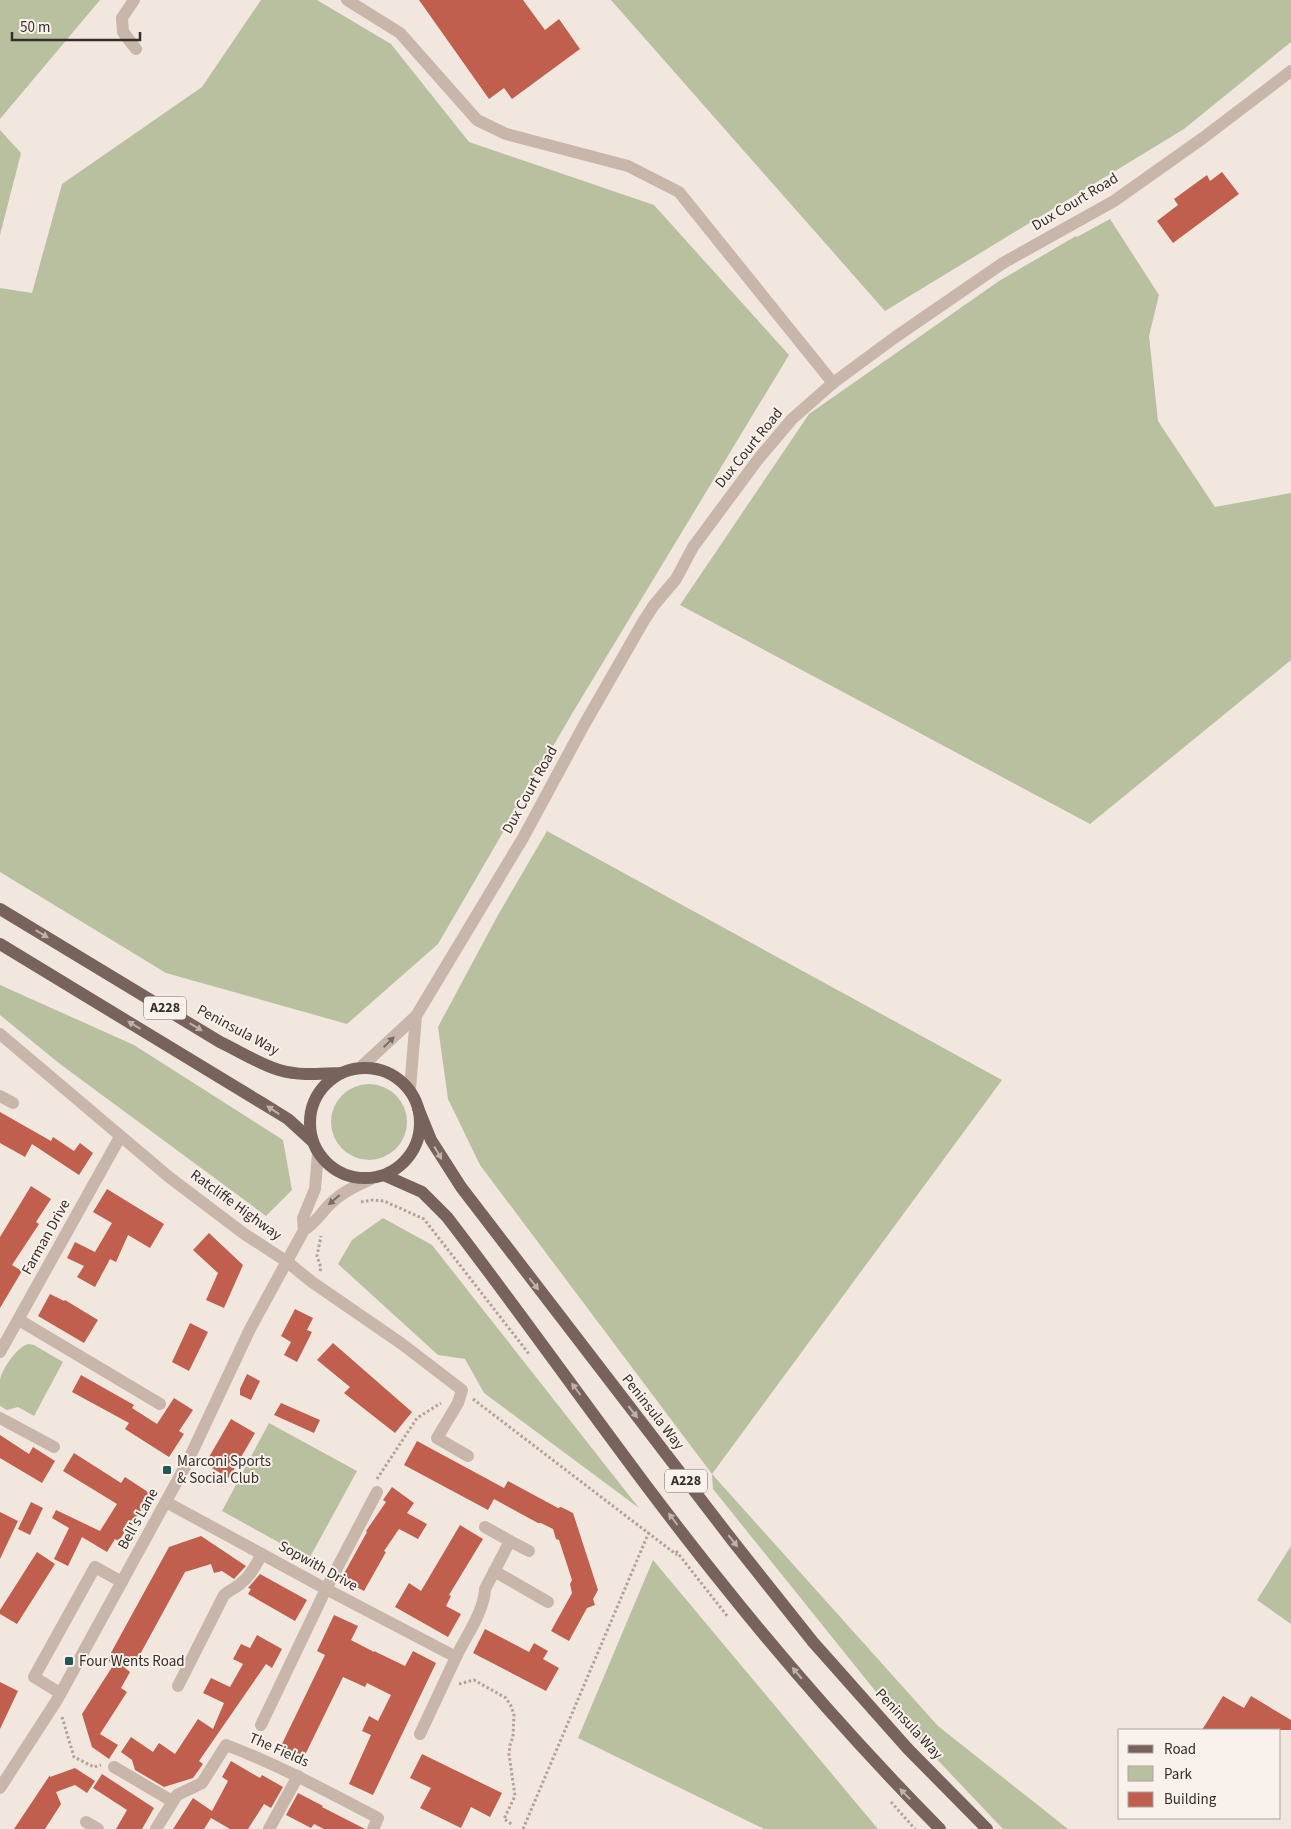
<svg xmlns="http://www.w3.org/2000/svg" width="1291" height="1829" viewBox="0 0 1291 1829" font-family="'Source Sans 3',sans-serif">
<style>
.green{fill:#b8c09f}
.building{fill:#c05f4e}
.lines{fill:none;stroke-linecap:round;stroke-linejoin:round}
.path{stroke:#b5a095;stroke-width:3;stroke-dasharray:2.5 2.5;stroke-linecap:butt}
.minor{stroke:#c9b6ab;stroke-width:12}
.major{stroke:#78635c;stroke-width:12}
.oneway{fill:#bfb1ab}
.oneway2{fill:#796b64}
.poi-dot{fill:#215756;stroke:#f9f1eb;stroke-width:2}
.labels{text-anchor:middle;dominant-baseline:central;stroke-width:4;stroke-linejoin:round;paint-order:stroke}
.shield{fill:#f9f1eb;stroke:#716864;stroke-width:1}
.shield-label{font-size:14px;font-weight:bold;fill:#372d2a}
.street-label{font-size:15px;fill:#372d2a;stroke:#f9f1eb}
.poi-label{font-size:15px;fill:#372d2a;stroke:#f9f1eb;text-anchor:start}
</style>
<rect width="100%" height="100%" fill="#f2e7de"/>
<!-- green -->
<g class="green">
<polygon points="0,0 100,0 0,119"/>
<polygon points="261,0 317,0 391,44 469,142 654,205 789,355 573,712 438,944 347,1024 166,973 0,872 0,288 32,293 62,184 202,87"/>
<polygon points="611,0 1291,0 1291,42 1184,129 885,311"/>
<polygon points="0,130 21,153 0,235"/>
<polygon points="1110,219 1159,295 1149,336 1158,421 1215,507 1291,493 1291,660 1090,824 680,605 809,414 999,281 1076,236 1077,237"/>
<polygon points="547,831 1002,1080 712,1474 938,1726 1068,1829 1003,1829 893,1713 713,1489 712,1474 480,1165 448,1099 438,1027 498,915"/>
<polygon points="0,985 134,1045 283,1140 292,1190 266,1216 60,1064 0,1015"/>
<circle cx="369" cy="1122" r="38"/>
<polygon points="383,1218 432,1245 639,1508 484,1393 465,1359 438,1355 338,1264 352,1240"/>
<path d="M29,1344L34,1345L63,1362L34,1416L18,1407L7,1410L0,1406C0,1398 0,1389 0,1381C1,1370 18,1345 29,1344Z"/>
<polygon points="269,1423 357,1471 309,1559 222,1511"/>
<polygon points="1291,1546 1291,1624 1257,1600"/>
<polygon points="653,1560 878,1829 764,1829 578,1738"/>
</g>
<!-- building -->
<g class="building">
<polygon points="419,0 523,0 545,30 559,19 580,49 512,99 504,88 489,99"/>
<polygon points="1222,172 1239,194 1173,243 1157,221 1178,205 1174,199 1207,175 1210,181"/>
<polygon points="0,1112 51,1141 53,1137 74,1151 80,1143 93,1153 79,1175 32,1144 25,1157 0,1143"/>
<polygon points="31,1186 51,1199 36,1222 39,1224 12,1265 22,1271 0,1308 0,1237"/>
<polygon points="107,1189 164,1224 150,1248 128,1235 116,1262 110,1259 95,1287 77,1277 84,1266 67,1258 75,1242 95,1252 112,1223 93,1212"/>
<polygon points="209,1233 243,1265 224,1308 206,1300 218,1273 193,1250"/>
<polygon points="50,1294 64,1301 65,1300 98,1320 84,1343 38,1316"/>
<polygon points="295,1309 313,1318 307,1330 312,1332 297,1362 284,1355 291,1342 281,1336"/>
<polygon points="190,1323 208,1332 189,1371 172,1362"/>
<polygon points="333,1343 412,1412 395,1433 344,1393 350,1387 317,1360"/>
<polygon points="247,1374 260,1381 251,1400 240,1395 240,1389"/>
<polygon points="81,1375 134,1405 132,1408 157,1424 174,1398 193,1410 179,1431 184,1434 169,1457 125,1429 129,1423 72,1392"/>
<polygon points="281,1403 320,1420 314,1433 274,1415"/>
<polygon points="231,1419 255,1433 229,1478 205,1464"/>
<polygon points="0,1435 29,1454 33,1447 55,1461 42,1483 0,1458"/>
<polygon points="417,1441 504,1488 508,1481 558,1508 561,1507 573,1513 598,1590 593,1599 595,1605 587,1608 569,1641 551,1631 572,1593 570,1584 572,1580 559,1540 556,1539 553,1529 541,1523 538,1523 494,1499 488,1510 404,1465"/>
<polygon points="74,1453 121,1483 125,1477 151,1494 135,1520 133,1518 119,1541 115,1539 107,1552 82,1537 68,1566 54,1559 69,1528 52,1518 56,1510 100,1531 117,1504 63,1471"/>
<polygon points="392,1487 414,1503 407,1513 427,1524 418,1539 399,1529 384,1551 386,1552 364,1591 341,1579 367,1532 366,1531 386,1502 383,1500"/>
<polygon points="31,1502 43,1508 30,1535 18,1529"/>
<polygon points="0,1512 18,1521 0,1559"/>
<polygon points="460,1525 483,1539 449,1595 451,1596 446,1606 461,1614 448,1637 395,1607 409,1583 421,1591"/>
<polygon points="201,1536 246,1566 234,1579 222,1571 214,1573 211,1564 185,1572 137,1660 131,1657 125,1668 130,1672 121,1688 127,1692 100,1734 118,1745 109,1759 92,1747 82,1714 114,1664 107,1660 169,1547"/>
<polygon points="37,1552 55,1564 17,1624 0,1614 0,1610"/>
<polygon points="260,1574 307,1600 295,1621 248,1594 251,1589 248,1588"/>
<polygon points="334,1615 358,1626 351,1640 374,1652 374,1651 405,1666 413,1651 436,1663 373,1795 349,1784 371,1735 362,1731 369,1716 378,1721 391,1695 367,1683 365,1687 343,1677 303,1759 280,1748 325,1655 317,1651"/>
<polygon points="485,1629 529,1652 534,1643 548,1651 543,1659 559,1668 546,1691 473,1653"/>
<polygon points="257,1635 282,1649 272,1668 266,1664 199,1761 203,1764 193,1778 164,1787 135,1770 132,1760 121,1752 131,1737 153,1752 159,1743 175,1754 198,1719 213,1729 224,1703 203,1693 211,1678 230,1687 243,1664 233,1659 241,1644 250,1648"/>
<polygon points="0,1682 18,1691 0,1729"/>
<polygon points="1223,1696 1244,1708 1251,1696 1291,1720 1291,1730 1202,1730"/>
<polygon points="422,1754 502,1793 490,1817 471,1807 461,1828 420,1808 431,1788 410,1778"/>
<polygon points="231,1761 260,1778 262,1775 283,1787 271,1808 264,1804 248,1829 230,1829 211,1818 204,1829 173,1829 193,1798 212,1811 228,1781 222,1777"/>
<polygon points="75,1768 95,1781 87,1793 75,1785 56,1792 61,1804 45,1829 14,1829 50,1775 50,1777"/>
<polygon points="102,1774 154,1808 142,1829 116,1829 127,1810 93,1788"/>
<polygon points="298,1793 323,1806 322,1807 365,1829 324,1829 314,1824 311,1828 286,1815"/>
</g>
<g class="lines">
<!-- path -->
<g class="path">
<polyline points="361,1202 373,1200 384,1201 424,1219 529,1354"/>
<polyline points="320,1271 321,1268 317,1256 321,1236"/>
<polyline points="473,1399 677,1555"/>
<polyline points="377,1479 417,1418 441,1403"/>
<polyline points="676,1551 728,1617"/>
<polyline points="459,1684 474,1680 506,1698 511,1706 514,1715 513,1737 510,1745 509,1754 515,1796 504,1819 513,1825"/>
<polyline points="62,1717 74,1757 94,1767 101,1765"/>
<polyline points="891,1802 915,1829"/>
<polyline points="523,1829 649,1532"/>
</g>
<!-- minor -->
<g class="minor">
<polyline points="134,0 122,18 123,32 136,49"/>
<polyline points="347,0 400,33 477,120 506,134 628,166 679,192 833,383"/>
<polyline points="0,1034 169,1177 243,1233 286,1261 312,1282 402,1344 462,1390 458,1403 437,1438 468,1456"/>
<polyline points="361,1067 416,1016 523,838 584,725 643,622 654,605 676,579 693,547 759,458 792,419 833,383 894,338 1003,263 1114,201 1203,138 1291,71"/>
<polyline points="410,1089 416,1016"/>
<polyline points="0,1096 13,1103"/>
<polyline points="304,1230 303,1218 315,1189 318,1153"/>
<polyline points="19,1320 160,1404"/>
<polyline points="0,1352 120,1137"/>
<polyline points="0,1418 54,1447"/>
<polyline points="166,1502 326,1589 456,1657 420,1734"/>
<polyline points="510,1541 529,1551"/>
<polyline points="494,1571 548,1602"/>
<path d="M456,1657C466,1636 484,1612 485,1589L510,1541L485,1527"/>
<path d="M178,1686L224,1595C230,1590 236,1588 241,1583C251,1576 256,1564 262,1554"/>
<polyline points="60,1693 34,1677 95,1567 122,1582"/>
<polyline points="261,1725 326,1589 377,1492"/>
<polyline points="114,1767 172,1801"/>
<path d="M0,1788L57,1700L187,1463L250,1329L304,1230C315,1224 321,1213 330,1204C342,1192 356,1186 371,1179"/>
<polyline points="86,1822 98,1829"/>
<path d="M156,1829L177,1795L202,1783L226,1745C279,1765 328,1792 378,1818L373,1829"/>
<polyline points="269,1829 298,1776"/>
</g>
<!-- major -->
<g class="major">
<path d="M0,909L220,1042C239,1051 259,1064 279,1070C299,1076 320,1074 341,1073"/>
<polyline points="0,944 262,1103 288,1119 311,1140"/>
<circle cx="365" cy="1123" r="55"/>
<polyline points="418,1108 431,1140 461,1187 732,1540 813,1642 908,1749 987,1829"/>
<path d="M386,1176L422,1192L447,1217C541,1339 628,1467 725,1587C792,1671 864,1752 940,1829"/>
</g>
</g>
<!-- one-way arrows -->
<defs><path id="oneway-solid" d="M-6-.8H1V-3.2L6.5 0L1 3.2V.8H-6Z" transform="scale(1.25)"/></defs>
<g class="oneway">
<use href="#oneway-solid" transform="translate(42 934) rotate(31)"/>
<use href="#oneway-solid" transform="translate(134 1025) rotate(-149)"/>
<use href="#oneway-solid" transform="translate(196 1027) rotate(31)"/>
<use href="#oneway-solid" transform="translate(273 1110) rotate(-147)"/>
<use href="#oneway-solid" transform="translate(438 1153) rotate(60)"/>
<use href="#oneway-solid" transform="translate(534 1284) rotate(52)"/>
<use href="#oneway-solid" transform="translate(576 1389) rotate(-127)"/>
<use href="#oneway-solid" transform="translate(633 1412) rotate(52)"/>
<use href="#oneway-solid" transform="translate(673 1519) rotate(-127)"/>
<use href="#oneway-solid" transform="translate(733 1541) rotate(52)"/>
<use href="#oneway-solid" transform="translate(797 1673) rotate(-130)"/>
<use href="#oneway-solid" transform="translate(905 1794) rotate(-135)"/>
</g>
<g class="oneway2">
<use href="#oneway-solid" transform="translate(389 1042) rotate(-44)"/>
<use href="#oneway-solid" transform="translate(334 1200) rotate(139)"/>
</g>
<!-- markers -->
<g class="poi-dot">
<rect x="162" y="1465" width="10" height="10" rx="2.5"/>
<rect x="64" y="1656" width="10" height="10" rx="2.5"/>
</g>
<g class="labels">
<!-- shield labels -->
<g class="shield">
<rect x="144" y="996.5" width="42" height="23" rx="4"/>
<rect x="665" y="1469.5" width="42" height="23" rx="4"/>
</g>
<g class="shield-label">
<text x="165" y="1008">A228</text>
<text x="686" y="1481">A228</text>
</g>
<!-- street labels -->
<g class="street-label">
<text transform="translate(1075 202) rotate(-31)">Dux Court Road</text>
<text transform="translate(749 448) rotate(-51)">Dux Court Road</text>
<text transform="translate(530 790) rotate(-61)">Dux Court Road</text>
<text transform="translate(238 1030) rotate(28)">Peninsula Way</text>
<text transform="translate(236 1205) rotate(36)">Ratcliffe Highway</text>
<text transform="translate(46 1237) rotate(-61)">Farman Drive</text>
<text transform="translate(653 1412) rotate(52)">Peninsula Way</text>
<text transform="translate(138 1519) rotate(-61)">Bell's Lane</text>
<text transform="translate(318 1566) rotate(29)">Sopwith Drive</text>
<text transform="translate(909 1724) rotate(47)">Peninsula Way</text>
<text transform="translate(279 1750) rotate(24)">The Fields</text>
</g>
<!-- poi labels -->
<g class="poi-label">
<text x="177" y="1461">Marconi Sports<tspan x="177" dy="17">&amp; Social Club</tspan></text>
<text x="79" y="1661">Four Wents Road</text>
</g>
</g>
<!-- legend -->
<rect x="1118" y="1729" width="162" height="90" fill="#f9f1eb" stroke="#aba39e"/>
<rect x="1128" y="1745" width="25" height="8" fill="#78635c" stroke="#aba39e"/>
<text x="1164" y="1754" font-size="15" fill="#372d2a">Road</text>
<rect x="1128" y="1766" width="25" height="15" fill="#b8c09f" stroke="#aba39e"/>
<text x="1164" y="1779" font-size="15" fill="#372d2a">Park</text>
<rect x="1128" y="1792" width="25" height="15" fill="#c05f4e" stroke="#aba39e"/>
<text x="1164" y="1804" font-size="15" fill="#372d2a">Building</text>
<!-- scale -->
<path d="M12 32v8h128v-8" fill="none" stroke="#372d2a" stroke-width="2.5"/>
<text x="20" y="32" font-size="15" fill="#372d2a" stroke="#f9f1eb" stroke-width="4" paint-order="stroke">50 m</text>
</svg>
